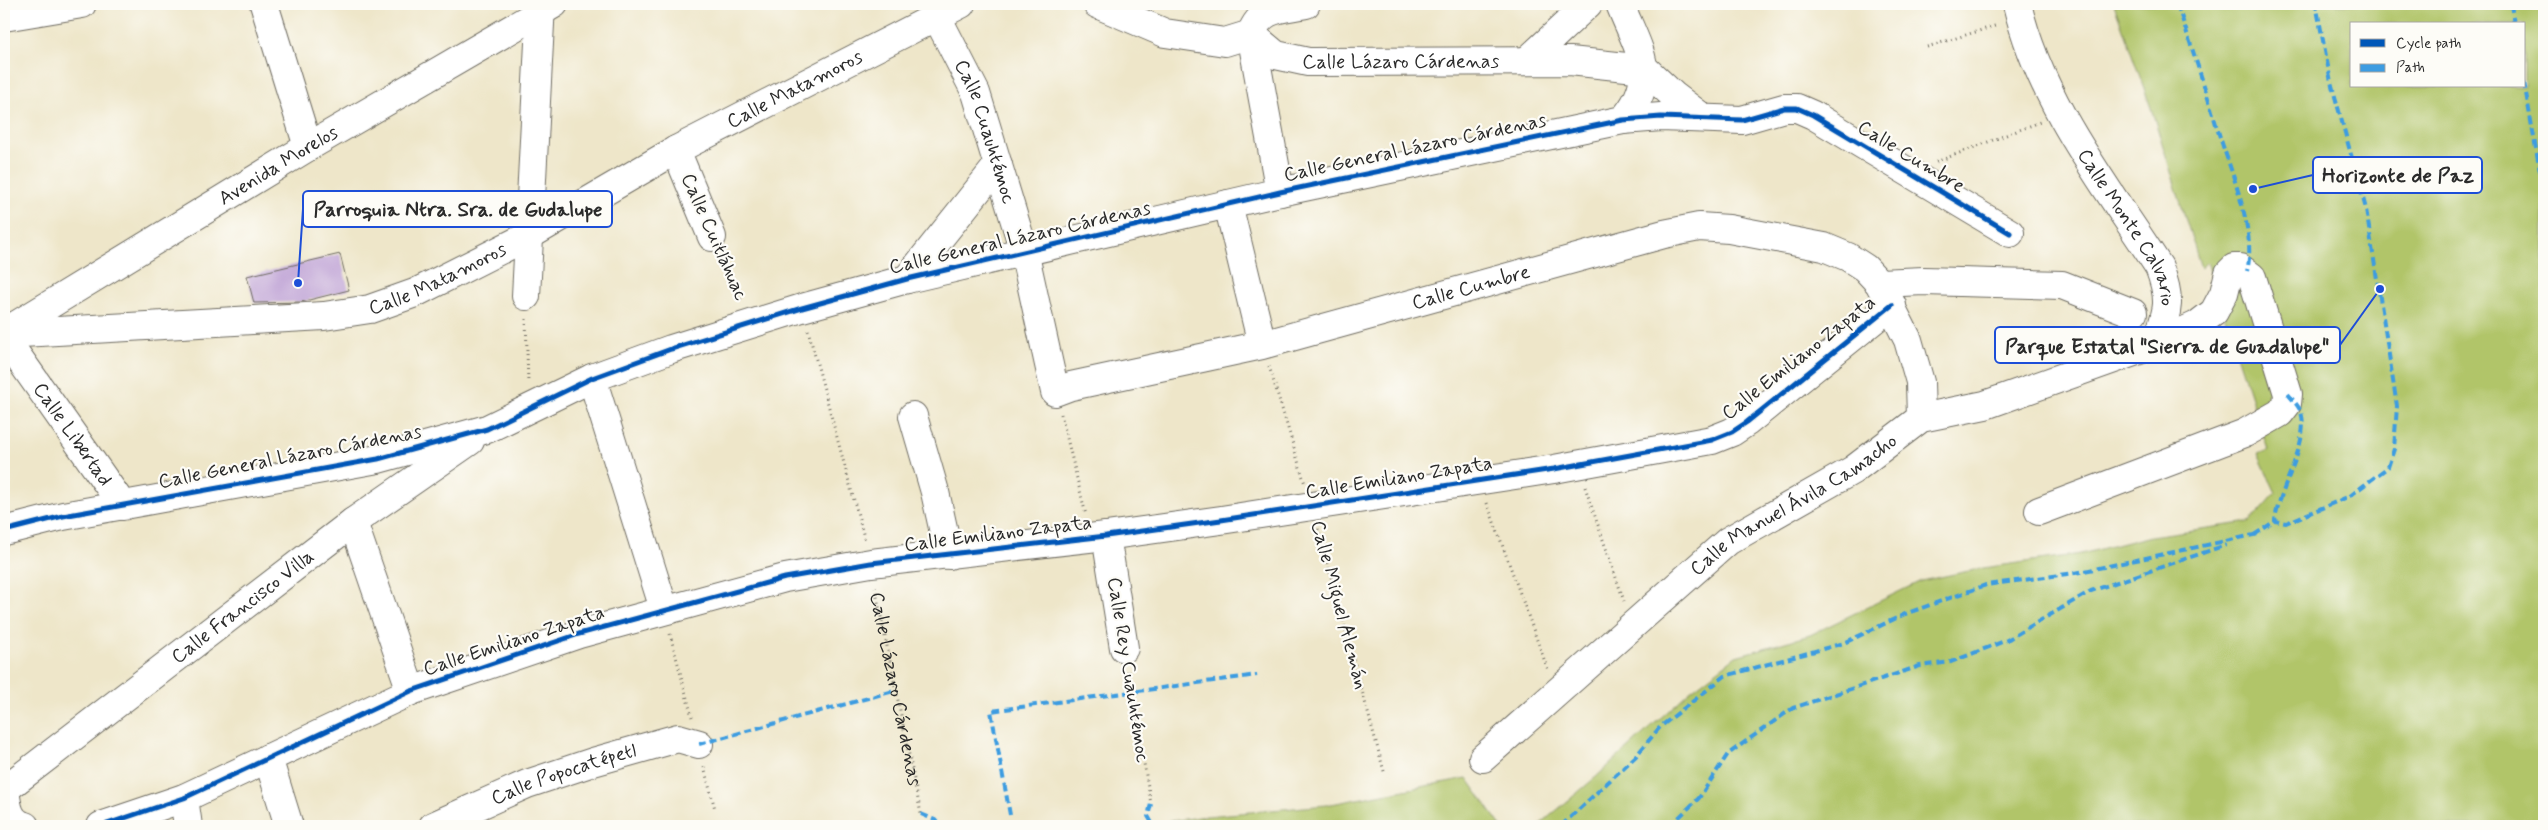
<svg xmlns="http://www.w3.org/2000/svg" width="2548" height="830" viewBox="0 0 2548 830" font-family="Mynerve,sans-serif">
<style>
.green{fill:#b1c569;stroke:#6e784a;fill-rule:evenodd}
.building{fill:#c1a6d7}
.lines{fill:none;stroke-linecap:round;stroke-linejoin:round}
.minor-casing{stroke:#6f6c62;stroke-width:30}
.path{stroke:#6f6c62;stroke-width:3;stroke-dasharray:1 4;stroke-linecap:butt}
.minor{stroke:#fff;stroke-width:28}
.quiet{stroke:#3d9ce1;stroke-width:4;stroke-dasharray:8 4;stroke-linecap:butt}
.cycleway-casing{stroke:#fdfcf7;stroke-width:8}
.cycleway{stroke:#0057b8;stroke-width:5}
.labels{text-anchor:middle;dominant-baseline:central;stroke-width:4.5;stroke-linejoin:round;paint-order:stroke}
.street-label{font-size:20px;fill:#2b2b2b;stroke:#fdfcf7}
.leader{fill:none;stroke:#1d4ed8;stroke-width:2}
.callout-dot{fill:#1d4ed8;stroke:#fdfcf7;stroke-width:2}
.callout{fill:#fdfcf7;stroke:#1d4ed8;stroke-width:2}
.callout-label{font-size:21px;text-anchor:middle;font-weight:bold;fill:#2b2b2b}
</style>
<rect width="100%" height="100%" fill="#fdfcf7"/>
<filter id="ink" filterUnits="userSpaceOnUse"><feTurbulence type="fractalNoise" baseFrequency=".02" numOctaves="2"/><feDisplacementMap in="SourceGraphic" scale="10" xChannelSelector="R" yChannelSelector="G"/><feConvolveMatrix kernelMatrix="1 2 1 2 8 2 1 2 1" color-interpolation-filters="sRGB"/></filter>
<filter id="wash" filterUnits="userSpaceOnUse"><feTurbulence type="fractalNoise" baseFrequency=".0096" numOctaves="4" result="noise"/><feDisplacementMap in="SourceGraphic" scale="20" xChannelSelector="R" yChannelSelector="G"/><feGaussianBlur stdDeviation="1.12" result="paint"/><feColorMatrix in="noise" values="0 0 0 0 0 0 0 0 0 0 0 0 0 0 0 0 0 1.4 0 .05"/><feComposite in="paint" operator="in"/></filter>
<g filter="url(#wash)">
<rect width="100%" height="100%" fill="#eee6c9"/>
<!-- green -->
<g class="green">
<path d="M2114,4H2544V826H1538L1596,777L1689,692L1736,656L1810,635L1921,581L1983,568L2081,554L2151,536L2250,522L2276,493L2258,454L2268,450L2207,262L2201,268L2151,108ZM2352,24H2524V86H2352Z"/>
<polygon points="1467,778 1501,826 1132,826 1207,816 1326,805"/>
</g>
<g id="blocks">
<!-- building -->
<polygon class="building" points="340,254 349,290 301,302 254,303 247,276"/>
</g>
</g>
<g filter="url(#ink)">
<use href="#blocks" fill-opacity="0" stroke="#6f6c62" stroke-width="1"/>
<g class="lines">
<!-- minor casing -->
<g class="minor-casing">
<g id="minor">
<polyline points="264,4 308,147"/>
<path id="s2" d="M1097,4L1165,33L1225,42L1251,34L1276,55L1308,62L1570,61L1645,69L1674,96L1703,118"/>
<path d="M1620,4C1638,50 1661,77 1623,120"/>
<path id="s3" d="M2017,4C2040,102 2105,184 2159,267C2172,301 2168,310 2156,344"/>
<polyline points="4,17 82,4"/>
<path id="s4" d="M937,17L976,93L1024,251L1055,392L1071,386L1262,345L1664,234L1699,227L1729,229L1824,247L1848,257L1865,268L1879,283L1908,340L1920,382L1921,418"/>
<polyline points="1528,60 1588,4"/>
<polyline points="676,150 712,237"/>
<path d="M1280,192L1251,34C1261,7 1281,9 1306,4"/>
<polyline points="1228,204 1259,332"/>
<polyline points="907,279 998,165"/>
<polyline points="1879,283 1924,281 2062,285 2133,313"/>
<polyline points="526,296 541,4"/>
<path id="s5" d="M5,332L308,147L554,4"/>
<path id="s6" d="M4,334L324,316L370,309L415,293L530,235L676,150L961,4"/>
<path id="s7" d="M4,337L123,506"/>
<polyline points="592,378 664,609"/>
<polyline points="913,416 935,492 949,555"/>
<polyline points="353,522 411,691"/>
<polyline points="4,531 63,516 378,459 487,429 592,378 671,349 802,308 907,279 1280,192 1623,120 1661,117 1742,120 1784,108 1797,108 1813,115 2010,233"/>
<polyline points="1106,536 1124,648"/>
<polyline points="268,758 289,826"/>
<path id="s8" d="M1483,758L1728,541L1853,470L1921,418L1985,405L2156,344L2197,325L2214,312L2224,293L2229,273L2234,268H2240L2252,277L2288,394L2287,404L2280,413L2245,433L2039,511"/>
<path d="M5,789C7,805 8,822 25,826"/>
<path id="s9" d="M4,790L353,522L470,441"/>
<polyline points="184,798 188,826"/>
<polyline points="101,826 184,798 411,691 579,634 785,578 871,563 1106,536 1221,520 1554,469 1712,440 1732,432 1747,422 1892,305"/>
<path id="s10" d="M433,826L527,784L593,762L678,738L699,744"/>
</g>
</g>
<!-- path -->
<g class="path">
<polyline points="1927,47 1998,25"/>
<polyline points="1936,162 2040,122"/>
<polyline points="721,258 742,302"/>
<polyline points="526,319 528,383"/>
<polyline points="808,330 865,541"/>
<polyline points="1269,366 1305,484"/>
<polyline points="1061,414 1086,515"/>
<polyline points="1585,487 1624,601"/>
<polyline points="1487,503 1548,670"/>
<polyline points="1318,529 1385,775"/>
<path id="s1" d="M875,587L921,814"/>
<polyline points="670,634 692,717"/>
<polyline points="1128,671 1151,804"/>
<polyline points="704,767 715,809"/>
</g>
<!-- minor -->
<use href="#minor" class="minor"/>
<!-- quiet -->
<g class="quiet">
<path d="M2177,4C2192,47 2206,91 2219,134C2231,172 2257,232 2247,271"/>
<polyline points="2511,4 2514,24"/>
<polyline points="2524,82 2540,171 2544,217"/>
<path d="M2288,394C2292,399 2297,404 2300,410C2313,438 2277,492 2275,521L2286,523L2350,496L2388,467L2394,449L2397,406L2366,209L2331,82L2316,4"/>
<polyline points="2254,535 2275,521"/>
<polyline points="699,744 894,691"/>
<polyline points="1151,804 1148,816 1152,823 1160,826"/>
<polyline points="921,814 935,820 940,826"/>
<polyline points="1010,815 991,711 1257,675"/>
<polyline points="1561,826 1636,756 1660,727 1725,676 1844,643 1905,614 1986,585 2075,573 2258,534"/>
<polyline points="1670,826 1699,798 1728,754 1793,708 1920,666 1951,662 2007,640 2091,591 2226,545"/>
</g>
<!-- cycleway casing -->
<g class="cycleway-casing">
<g id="cycleway">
<polyline points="4,531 63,516 378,459 487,429 592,378 671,349 802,308 907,279 1280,192 1623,120 1661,117 1742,120 1784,108 1797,108 1813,115 2010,233"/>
<polyline points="101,826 184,798 411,691 579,634 785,578 871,563 1106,536 1221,520 1554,469 1712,440 1732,432 1747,422 1892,305"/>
</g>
</g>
<!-- cycleway -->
<use href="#cycleway" class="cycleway"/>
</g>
</g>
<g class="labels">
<!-- street labels -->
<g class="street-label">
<text stroke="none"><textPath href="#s2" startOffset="320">Calle Lázaro Cárdenas</textPath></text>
<text stroke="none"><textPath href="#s6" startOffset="846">Calle Matamoros</textPath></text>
<text stroke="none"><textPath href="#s4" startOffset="125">Calle Cuauhtémoc</textPath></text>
<text transform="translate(1415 148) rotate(-12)">Calle General Lázaro Cárdenas</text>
<text transform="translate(1911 157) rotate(31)">Calle Cumbre</text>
<text stroke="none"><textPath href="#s5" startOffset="320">Avenida Morelos</textPath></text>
<text stroke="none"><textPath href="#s3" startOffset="251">Calle Monte Calvario</textPath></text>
<text transform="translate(714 237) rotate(66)">Calle Cuitláhuac</text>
<text transform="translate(1020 238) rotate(-13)">Calle General Lázaro Cárdenas</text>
<text stroke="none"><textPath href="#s6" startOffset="441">Calle Matamoros</textPath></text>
<text stroke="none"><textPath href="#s4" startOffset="824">Calle Cumbre</textPath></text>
<text transform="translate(1799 358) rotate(-38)">Calle Emiliano Zapata</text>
<text stroke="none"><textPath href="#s7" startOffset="119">Calle Libertad</textPath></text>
<text transform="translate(290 457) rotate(-11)">Calle General Lázaro Cárdenas</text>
<text transform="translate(1399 478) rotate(-9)">Calle Emiliano Zapata</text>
<text stroke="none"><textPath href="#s8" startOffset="402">Calle Manuel Ávila Camacho</textPath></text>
<text transform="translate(998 534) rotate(-7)">Calle Emiliano Zapata</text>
<text transform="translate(1339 605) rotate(75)">Calle Miguel Alemán</text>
<text stroke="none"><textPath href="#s9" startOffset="301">Calle Francisco Villa</textPath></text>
<text transform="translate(514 641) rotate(-18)">Calle Emiliano Zapata</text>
<text transform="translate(1128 670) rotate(81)">Calle Rey Cuauhtémoc</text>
<text stroke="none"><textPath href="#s1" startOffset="104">Calle Lázaro Cárdenas</textPath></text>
<text stroke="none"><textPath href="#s10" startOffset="141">Calle Popocatépetl</textPath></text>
</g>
</g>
<!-- callouts -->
<path class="leader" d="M2253 189L2313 175M298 283L303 209M2380 289L2340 345"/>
<g class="callout-dot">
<circle cx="2253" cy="189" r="5"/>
<circle cx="298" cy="283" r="5"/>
<circle cx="2380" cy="289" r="5"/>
</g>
<g class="callout">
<rect x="2313" y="157" width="169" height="36" rx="5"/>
<rect x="303" y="191" width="309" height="36" rx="5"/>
<rect x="1995" y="327" width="345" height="36" rx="5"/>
</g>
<g class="callout-label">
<text x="2398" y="182">Horizonte de Paz</text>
<text x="458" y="216">Parroquia Ntra. Sra. de Gudalupe</text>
<text x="2167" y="353">Parque Estatal "Sierra de Guadalupe"</text>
</g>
<!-- margin -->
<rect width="2548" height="830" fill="none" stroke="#fdfcf7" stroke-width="20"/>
<!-- legend -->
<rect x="2350" y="22" width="175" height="65" fill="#fdfcf7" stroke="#a9a8a5"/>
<rect x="2360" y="39" width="25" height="8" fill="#0057b8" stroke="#a9a8a5"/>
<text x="2396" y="48" font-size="15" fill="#2b2b2b">Cycle path</text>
<rect x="2360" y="64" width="25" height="8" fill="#3d9ce1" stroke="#a9a8a5"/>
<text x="2396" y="72" font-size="15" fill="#2b2b2b">Path</text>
</svg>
